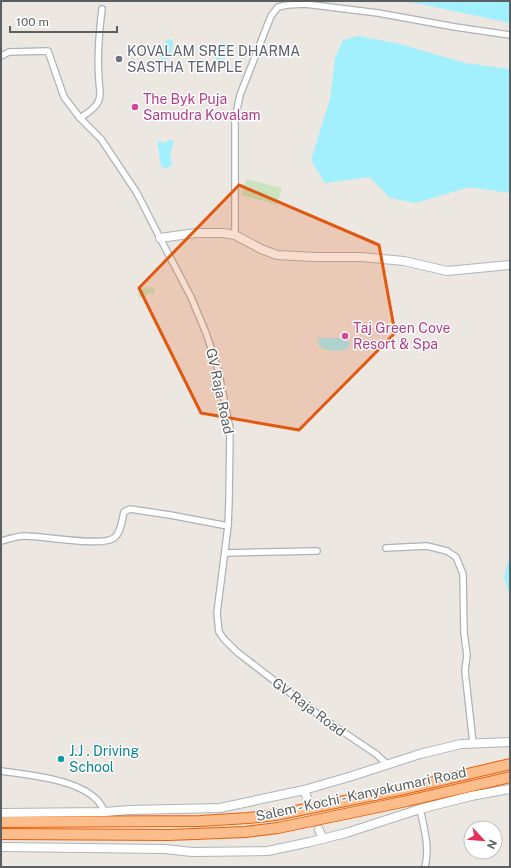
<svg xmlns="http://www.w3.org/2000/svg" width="511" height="868" viewBox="0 0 511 868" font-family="'Public Sans',sans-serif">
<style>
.green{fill:#c9e4be}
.water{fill:#a2f0fd}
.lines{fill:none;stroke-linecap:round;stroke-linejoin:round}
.secondary-tunnel{stroke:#c8c5c2;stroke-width:8;stroke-dasharray:8 4;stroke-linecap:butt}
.street-casing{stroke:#adb2b4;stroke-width:8}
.secondary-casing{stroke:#aeb4b7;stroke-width:10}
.highway-casing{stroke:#e95f05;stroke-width:12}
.street{stroke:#fff;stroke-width:5.5}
.secondary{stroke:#fff;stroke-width:8}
.highway{stroke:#fabd8b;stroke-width:10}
.marked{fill:#e15910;fill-opacity:0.2;stroke:#e15910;stroke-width:3;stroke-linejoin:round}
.worship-dot{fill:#6b7280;stroke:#fff;stroke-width:1.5}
.hotel-dot{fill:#d1479c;stroke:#fff;stroke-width:1.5}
.culture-dot{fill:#0f9aa8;stroke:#fff;stroke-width:1.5}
.labels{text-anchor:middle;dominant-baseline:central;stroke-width:3;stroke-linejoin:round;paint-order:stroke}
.worship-label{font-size:14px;fill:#5b616d;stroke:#fff;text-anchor:start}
.hotel-label{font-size:14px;fill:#b23c85;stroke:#fff;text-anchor:start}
.street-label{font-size:14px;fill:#5a6062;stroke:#fff}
.culture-label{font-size:14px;fill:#0d838f;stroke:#fff;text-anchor:start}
</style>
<rect width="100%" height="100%" fill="#ede7e2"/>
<!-- green -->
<g class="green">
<polygon points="246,179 282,188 277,205 241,195"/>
<path d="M149,287L155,289L154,294C145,293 148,295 141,298L138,297C137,290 143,288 149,287Z"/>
</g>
<!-- water -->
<g class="water">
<polygon points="400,1 510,1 510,23 421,4"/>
<polygon points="358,36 400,44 465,63 510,69 510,193 469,187 416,203 390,198 370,177 325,183 311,160 330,99 335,58 343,40"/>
<path d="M168,39L171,40L173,41V44L169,58L165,60L160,58C160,52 164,43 168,39Z"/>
<path d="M224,42L227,45C227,53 225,58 219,62L218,66L217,67H215L214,64L217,61C213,53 214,44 224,42Z"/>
<path d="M169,140H171L174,142L170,153L172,164L168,168C158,169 161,161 159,154C159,151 158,147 157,144L159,141L164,143Z"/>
<path d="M318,338H346L347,341L350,342V344C349,346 348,348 346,349C340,352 325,351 321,347C318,345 318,341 318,338Z"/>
<polygon points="508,561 510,562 510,593 509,593 504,578"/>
</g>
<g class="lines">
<!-- secondary-tunnel -->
<polyline class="secondary-tunnel" points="310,805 319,830"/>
<!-- street casing -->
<g class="street-casing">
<g id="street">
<polyline points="1,56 9,52 48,51 64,97 80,118 101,139 137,193 160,238 191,297 206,333 218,369 230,429 229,501 228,526 217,613 219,632 224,639 237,652 324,719 376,754 388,765"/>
<path d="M80,118C86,114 95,109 98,102C102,96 99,87 99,80C97,57 99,33 102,9"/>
<polyline points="235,235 235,119 240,95 271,16 278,7 287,5 305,4 378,13 455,27 510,35"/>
<path d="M1,541C9,539 17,536 25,536C43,536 103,547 114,538C121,533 122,520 124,512L130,509L170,515L228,526"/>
<polyline points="386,548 427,546 447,551 456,557 463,574 464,633 467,655 465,671 473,743"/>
<polyline points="225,553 317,551"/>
<path d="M1,771C28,775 76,779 96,799C100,802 102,807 105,812"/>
<path d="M420,809C424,828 430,847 425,867"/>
</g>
</g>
<!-- secondary casing -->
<g class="secondary-casing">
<g id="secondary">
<polyline points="160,238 196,233 223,233 235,235 261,249 277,255 315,257 361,257 404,261 447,271 510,265"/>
<polyline points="304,790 310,805"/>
<polyline points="1,813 105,812 129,810 220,808 304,790 352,776 420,754 461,744 486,743 510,742"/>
<polyline points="319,830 323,839"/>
<polyline points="1,847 165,849 192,852 268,851 310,842 346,833 420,809 471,796 510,789"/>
</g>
</g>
<!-- highway casing -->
<g class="highway-casing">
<g id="highway">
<polyline points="1,822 200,821 248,818 276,815 404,789 510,764"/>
<polyline points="1,834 169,835 245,832 278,828 407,801 510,777"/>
</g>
</g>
<!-- street -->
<use href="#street" class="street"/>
<!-- secondary -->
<use href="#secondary" class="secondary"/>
<!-- highway -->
<use href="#highway" class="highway"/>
</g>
<!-- marked area -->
<path class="marked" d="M239,185L379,245L395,333L299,430L201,413L139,288Z"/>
<!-- markers -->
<circle class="worship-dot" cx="119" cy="59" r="4"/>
<g class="hotel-dot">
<circle cx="135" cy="107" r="4"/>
<circle cx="345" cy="336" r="4"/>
</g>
<circle class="culture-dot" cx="61" cy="759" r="4"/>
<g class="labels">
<!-- worship labels -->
<g class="worship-label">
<text x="127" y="51">KOVALAM SREE DHARMA<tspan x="127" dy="16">SASTHA TEMPLE</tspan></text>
</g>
<!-- hotel labels -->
<g class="hotel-label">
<text x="143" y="99">The Byk Puja<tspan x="143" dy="16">Samudra Kovalam</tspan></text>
<text x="353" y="328">Taj Green Cove<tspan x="353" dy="16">Resort &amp; Spa</tspan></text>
</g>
<!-- street labels -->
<g class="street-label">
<text transform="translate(220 391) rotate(78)">GV Raja Road</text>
<text transform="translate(309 707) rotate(37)">GV Raja Road</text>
<text transform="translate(361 794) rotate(-12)">Salem - Kochi - Kanyakumari Road</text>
</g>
<!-- culture labels -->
<g class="culture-label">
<text x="69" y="751">J.J . Driving<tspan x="69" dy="16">School</tspan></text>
</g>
</g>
<!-- border -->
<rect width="511" height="868" fill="none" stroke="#5a6062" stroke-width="4"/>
<!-- north arrow -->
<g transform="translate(483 840) rotate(116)"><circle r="19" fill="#ffffff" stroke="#bdbfc0"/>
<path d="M0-3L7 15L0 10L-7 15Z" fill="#e53057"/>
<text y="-6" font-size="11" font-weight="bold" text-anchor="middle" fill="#5a6062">N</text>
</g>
<!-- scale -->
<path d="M10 26v6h107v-6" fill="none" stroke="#5a6062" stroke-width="2"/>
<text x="16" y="26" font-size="12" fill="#5a6062" stroke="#ffffff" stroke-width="3" paint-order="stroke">100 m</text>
</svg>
